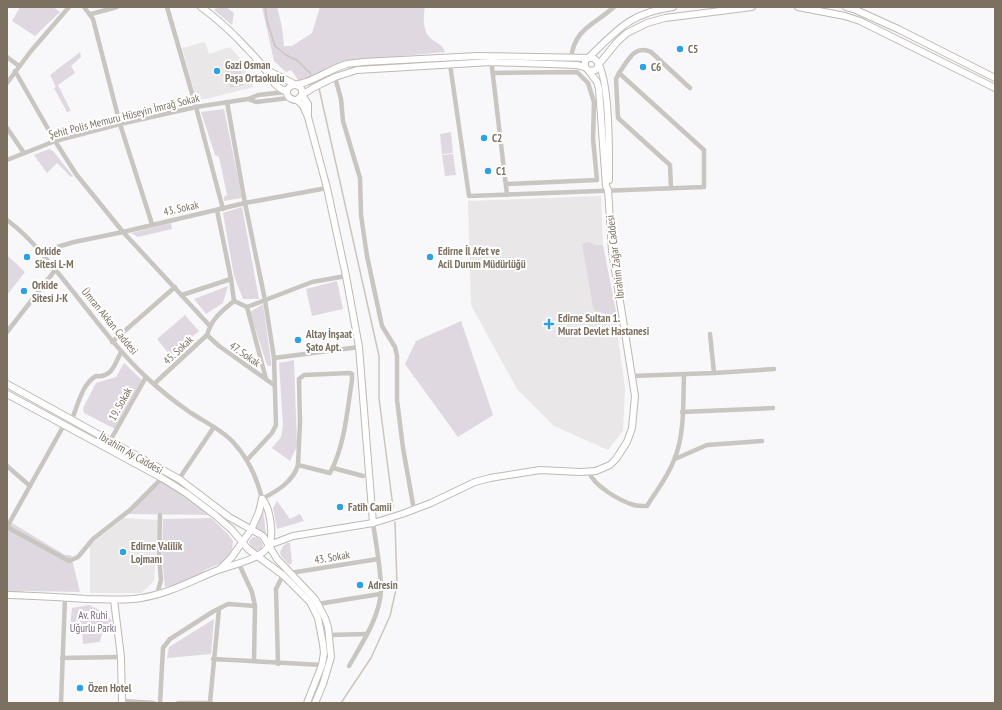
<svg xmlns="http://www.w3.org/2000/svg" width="1002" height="710" viewBox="0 0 1002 710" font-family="'PT Sans Narrow',sans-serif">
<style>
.built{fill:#e9e7e8}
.green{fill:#e0d8e1}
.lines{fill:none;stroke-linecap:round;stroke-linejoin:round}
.stream{stroke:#cdc4bd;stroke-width:1.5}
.secondary-casing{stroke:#beb9b3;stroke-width:8}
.minor{stroke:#c9c5c0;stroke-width:4.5}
.secondary{stroke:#fff;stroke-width:6}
.poi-dot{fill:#2da1e4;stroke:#fff;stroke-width:1.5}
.labels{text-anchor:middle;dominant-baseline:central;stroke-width:4;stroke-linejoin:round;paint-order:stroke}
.poi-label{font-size:11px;font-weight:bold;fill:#7c7060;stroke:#fff;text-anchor:start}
.street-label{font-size:11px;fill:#7c7060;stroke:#fff}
.park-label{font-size:11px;fill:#7e687f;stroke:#fff}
</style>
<rect width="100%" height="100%" fill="#f8f7fa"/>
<!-- built -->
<g class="built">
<polygon points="205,42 209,54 230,47 244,63 248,79 254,87 197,101 182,48"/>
<polygon points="601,196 603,245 617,317 617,331 625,388 623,431 608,450 554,426 517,389 471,305 468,201"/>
<polygon points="124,518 158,520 154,581 141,593 90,593 90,545"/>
</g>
<!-- green -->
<g class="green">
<polygon points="20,7 53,7 60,12 35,36 12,21"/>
<polygon points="218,7 226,7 234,13 232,25 214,10"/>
<path d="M262,7H277L282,27L284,46H292L312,33L320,7H425C423,16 423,30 429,37C436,44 441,42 445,52L348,61L303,81H299L291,70L286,72L274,61Z"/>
<polygon points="80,52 81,57 71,66 75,73 58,85 71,111 67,112 54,88 56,87 50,75"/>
<polygon points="239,62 244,85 230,88 225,66"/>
<polygon points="224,109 242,198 224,201 224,197 227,195 219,157 215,155 201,112"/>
<polygon points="451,132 453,153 442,154 440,134"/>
<polygon points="49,149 53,151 73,176 71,177 57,163 47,173 34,155"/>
<polygon points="453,154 456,175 445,176 442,155"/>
<polygon points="242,207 259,299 243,299 234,276 223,213"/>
<polygon points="171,223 172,229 138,237 131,233"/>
<polygon points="588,242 596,245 603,245 617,317 595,311 593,307 582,244"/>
<polygon points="7,255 25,272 7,295"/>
<polygon points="337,281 343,309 312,316 306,289"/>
<polygon points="228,286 223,303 206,314 194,299"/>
<polygon points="263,304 271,361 271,366 268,366 266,362 250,312"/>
<polygon points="185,315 199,331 170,355 157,339"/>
<polygon points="461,321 493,415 458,437 405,364 416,341"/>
<polygon points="294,360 297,446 290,461 272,448 281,437 283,425 279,363"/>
<polygon points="124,363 142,380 115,429 84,413 83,408 96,383 116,377"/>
<polygon points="162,478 215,515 124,514"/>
<polygon points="277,501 290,519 300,514 304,521 277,529 273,508"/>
<polygon points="263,508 266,535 256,528"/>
<polygon points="211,518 228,534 233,541 232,552 226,561 205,570 201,574 178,584 165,587 162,556 163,519"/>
<polygon points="7,520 65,555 71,555 80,592 26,591 7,593"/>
<path d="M253,537C258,537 261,540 263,545L261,550C254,552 250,547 249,541Z"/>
<polygon points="287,543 290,543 292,563 289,565 281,556 280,552 283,546"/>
<path d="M89,605C100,610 113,615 114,629H103L100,642L83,644L82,627H70L72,608Z"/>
<polygon points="214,619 211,654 167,658 169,647"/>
</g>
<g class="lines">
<!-- stream -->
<g class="stream">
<polyline points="265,7 267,21 275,46 286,55 298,61 311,74"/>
<polyline points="319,88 379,356 379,398 393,507"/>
<polyline points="341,703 371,658 390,616 397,585 395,522"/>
</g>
<!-- secondary casing -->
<g class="secondary-casing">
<g id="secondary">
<path d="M201,7C215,17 227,28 239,40C247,49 257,58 264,68C273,80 272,85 287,92"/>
<polyline points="798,7 845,16 860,21 995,88"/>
<polyline points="846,7 856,10 898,29 995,78"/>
<path d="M585,67V61C616,32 628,13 673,7"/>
<polyline points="265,69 300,87 302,90 302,95 308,104 308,114"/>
<polyline points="589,71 596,70 599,64 617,42 627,33 647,23 665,18 752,7"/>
<polyline points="7,384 179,479 229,517 263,536 277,559 315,599 325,618 328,627 331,657 323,684 315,703"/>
<polyline points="7,394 162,478 186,493 215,515 232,530 248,549 283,575 310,602 318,618 323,644 324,653 322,665 307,703"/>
<path d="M373,523L359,347L346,276L327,188L308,117L303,106L297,100C289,101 282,91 291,86C295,84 302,84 306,82C320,77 333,68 347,64C352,63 358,63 363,62L477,56L593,58C611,66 609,159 609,180"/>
<polyline points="269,545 293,536 373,523 402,514 431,503 475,482 490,478 540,470 580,472 596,471 610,465 616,459 627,442 632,428 635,396 612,251 608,190 606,186 599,89 597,82 589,71 585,67 577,65 491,62 357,70 335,77 313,88 302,95 297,100"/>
<polyline points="220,569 231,558 251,530 259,512 262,499"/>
<path d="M7,595C33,596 60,597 86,599C104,599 123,601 141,598C168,594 193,580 218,570C231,565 263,559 269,545C274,534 270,507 262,499"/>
<polyline points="114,600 121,657 122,703"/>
</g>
</g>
<!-- minor -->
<g class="minor">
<polyline points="84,7 93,19 120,124 152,224"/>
<polyline points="167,7 196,107 223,209"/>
<polyline points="91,14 117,7"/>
<polyline points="7,57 19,66"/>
<path d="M571,58C575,28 594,25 614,7"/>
<polyline points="491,59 507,195"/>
<path d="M450,64L469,196L704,187V150L619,73C628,61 634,44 651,52L690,88"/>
<polyline points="15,71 55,141 76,174 123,232 210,326"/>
<polyline points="493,73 577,72 588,83 594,102 593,139 597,180 507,184"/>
<polyline points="619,73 616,79 618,118 670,165 671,188"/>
<polyline points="335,77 341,99 343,121 360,178 361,215 367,256 382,326 395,347 397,356 397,400 403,448 414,510"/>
<polyline points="7,83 31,51 69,7"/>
<polyline points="248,99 256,102 289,98"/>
<polyline points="227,102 245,203 265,300 274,358 276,425 272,433 247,460"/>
<polyline points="7,128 24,153"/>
<polyline points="7,160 55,141 120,124 196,107 248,99 258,95 286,92"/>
<path d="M7,220C22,231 36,246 48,261C81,299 109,342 146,377C160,390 175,402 191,413C205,422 222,430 233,442C248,458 257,478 262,499C277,491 293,482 298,465"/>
<polyline points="40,252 74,242 123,232 245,203 327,188"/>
<polyline points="182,295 231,279"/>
<polyline points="234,301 247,307 266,379"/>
<polyline points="247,307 312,282 346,276"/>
<polyline points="7,332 56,269"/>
<polyline points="710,334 714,373"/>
<polyline points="207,335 219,346 274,385"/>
<polyline points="112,342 175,287"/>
<polyline points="274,358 359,347"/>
<path d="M350,373L352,374V380C347,411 345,445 330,473L298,465L300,422L299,379L304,375Z"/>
<polyline points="632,376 714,373 774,369"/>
<path d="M154,384L207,335C212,318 221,312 234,301L231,279L217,210"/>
<polyline points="682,412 773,408"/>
<path d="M72,419C78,405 82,384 96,376C112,378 115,364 121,352"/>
<polyline points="110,441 146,377"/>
<polyline points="675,459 707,445 762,441"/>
<polyline points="7,466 30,486"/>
<polyline points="333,468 363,476"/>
<path d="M589,472C594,486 620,501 634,505C638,506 643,506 647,506C656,491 668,477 674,460C685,435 683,401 684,374"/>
<polyline points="179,479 214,427"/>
<polyline points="7,527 69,561 78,557 93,539 130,510 162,478"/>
<polyline points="7,527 64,425"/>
<polyline points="239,564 252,592 255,606 254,661"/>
<polyline points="290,573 378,559"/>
<polyline points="157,594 161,580 159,556 160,515"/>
<polyline points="318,604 380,594"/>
<polyline points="329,635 367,634"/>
<polyline points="62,658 121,657"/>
<polyline points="213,659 322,665"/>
<polyline points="278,664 276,589 283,575"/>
<path d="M349,666C362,643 380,617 381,590C381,570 376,543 373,523"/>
<polyline points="122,701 154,703"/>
<polyline points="210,702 219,609"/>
<polyline points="61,703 65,598"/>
<polyline points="160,703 163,648 170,639 214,611 228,604 255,606"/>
<polyline points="178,703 211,703"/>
</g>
<!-- secondary -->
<use href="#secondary" class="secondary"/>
</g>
<!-- markers -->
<g class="poi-dot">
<circle cx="680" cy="49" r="4"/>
<circle cx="643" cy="67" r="4"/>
<circle cx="217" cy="71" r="4"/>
<circle cx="484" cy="138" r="4"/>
<circle cx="488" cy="171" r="4"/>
<circle cx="27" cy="257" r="4"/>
<circle cx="430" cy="257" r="4"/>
<circle cx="24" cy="291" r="4"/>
<path d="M547 318h4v4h4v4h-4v4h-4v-4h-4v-4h4z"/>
<circle cx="298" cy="340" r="4"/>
<circle cx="340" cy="507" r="4"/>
<circle cx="123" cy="552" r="4"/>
<circle cx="360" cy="585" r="4"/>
<circle cx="80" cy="688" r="4"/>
</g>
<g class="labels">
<!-- poi labels -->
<g class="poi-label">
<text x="688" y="49">C5</text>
<text x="225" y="65">Gazi Osman<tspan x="225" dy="13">Paşa Ortaokulu</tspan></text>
<text x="651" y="67">C6</text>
<text x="492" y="138">C2</text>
<text x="496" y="171">C1</text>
<text x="35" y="251">Orkide<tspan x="35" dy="13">Sitesi L-M</tspan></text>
<text x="438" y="251">Edirne İl Afet ve<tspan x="438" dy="13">Acil Durum Müdürlüğü</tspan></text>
<text x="32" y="285">Orkide<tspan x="32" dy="13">Sitesi J-K</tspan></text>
<text x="558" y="318">Edirne Sultan 1.<tspan x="558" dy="13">Murat Devlet Hastanesi</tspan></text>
<text x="306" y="334">Altay İnşaat<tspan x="306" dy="13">Şato Apt.</tspan></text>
<text x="348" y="507">Fatih Camii</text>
<text x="131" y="546">Edirne Valilik<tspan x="131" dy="13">Lojmanı</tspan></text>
<text x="368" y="585">Adresin</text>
<text x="88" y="688">Özen Hotel</text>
</g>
<!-- street labels -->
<g class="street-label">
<text transform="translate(124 116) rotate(-14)">Şehit Polis Memuru Hüseyin İmrağ Sokak</text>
<text transform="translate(181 208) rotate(-12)">43. Sokak</text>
<text transform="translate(615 257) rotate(-97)">İbrahim Zağar Caddesi</text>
<text transform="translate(110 321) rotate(51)">Ümran Akkan Caddesi</text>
<text transform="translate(178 350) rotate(-43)">45. Sokak</text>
<text transform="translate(245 354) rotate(35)">47. Sokak</text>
<text transform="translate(120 404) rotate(-61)">19. Sokak</text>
<text transform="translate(131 453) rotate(30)">İbrahim Ay Caddesi</text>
<text transform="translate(332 557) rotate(-9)">43. Sokak</text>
</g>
<!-- park labels -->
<g class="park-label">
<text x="93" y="615">Av. Ruhi<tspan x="93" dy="13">Uğurlu Parkı</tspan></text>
</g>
</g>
<!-- border -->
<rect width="1002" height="710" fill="none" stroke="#7c7060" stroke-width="16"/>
</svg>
